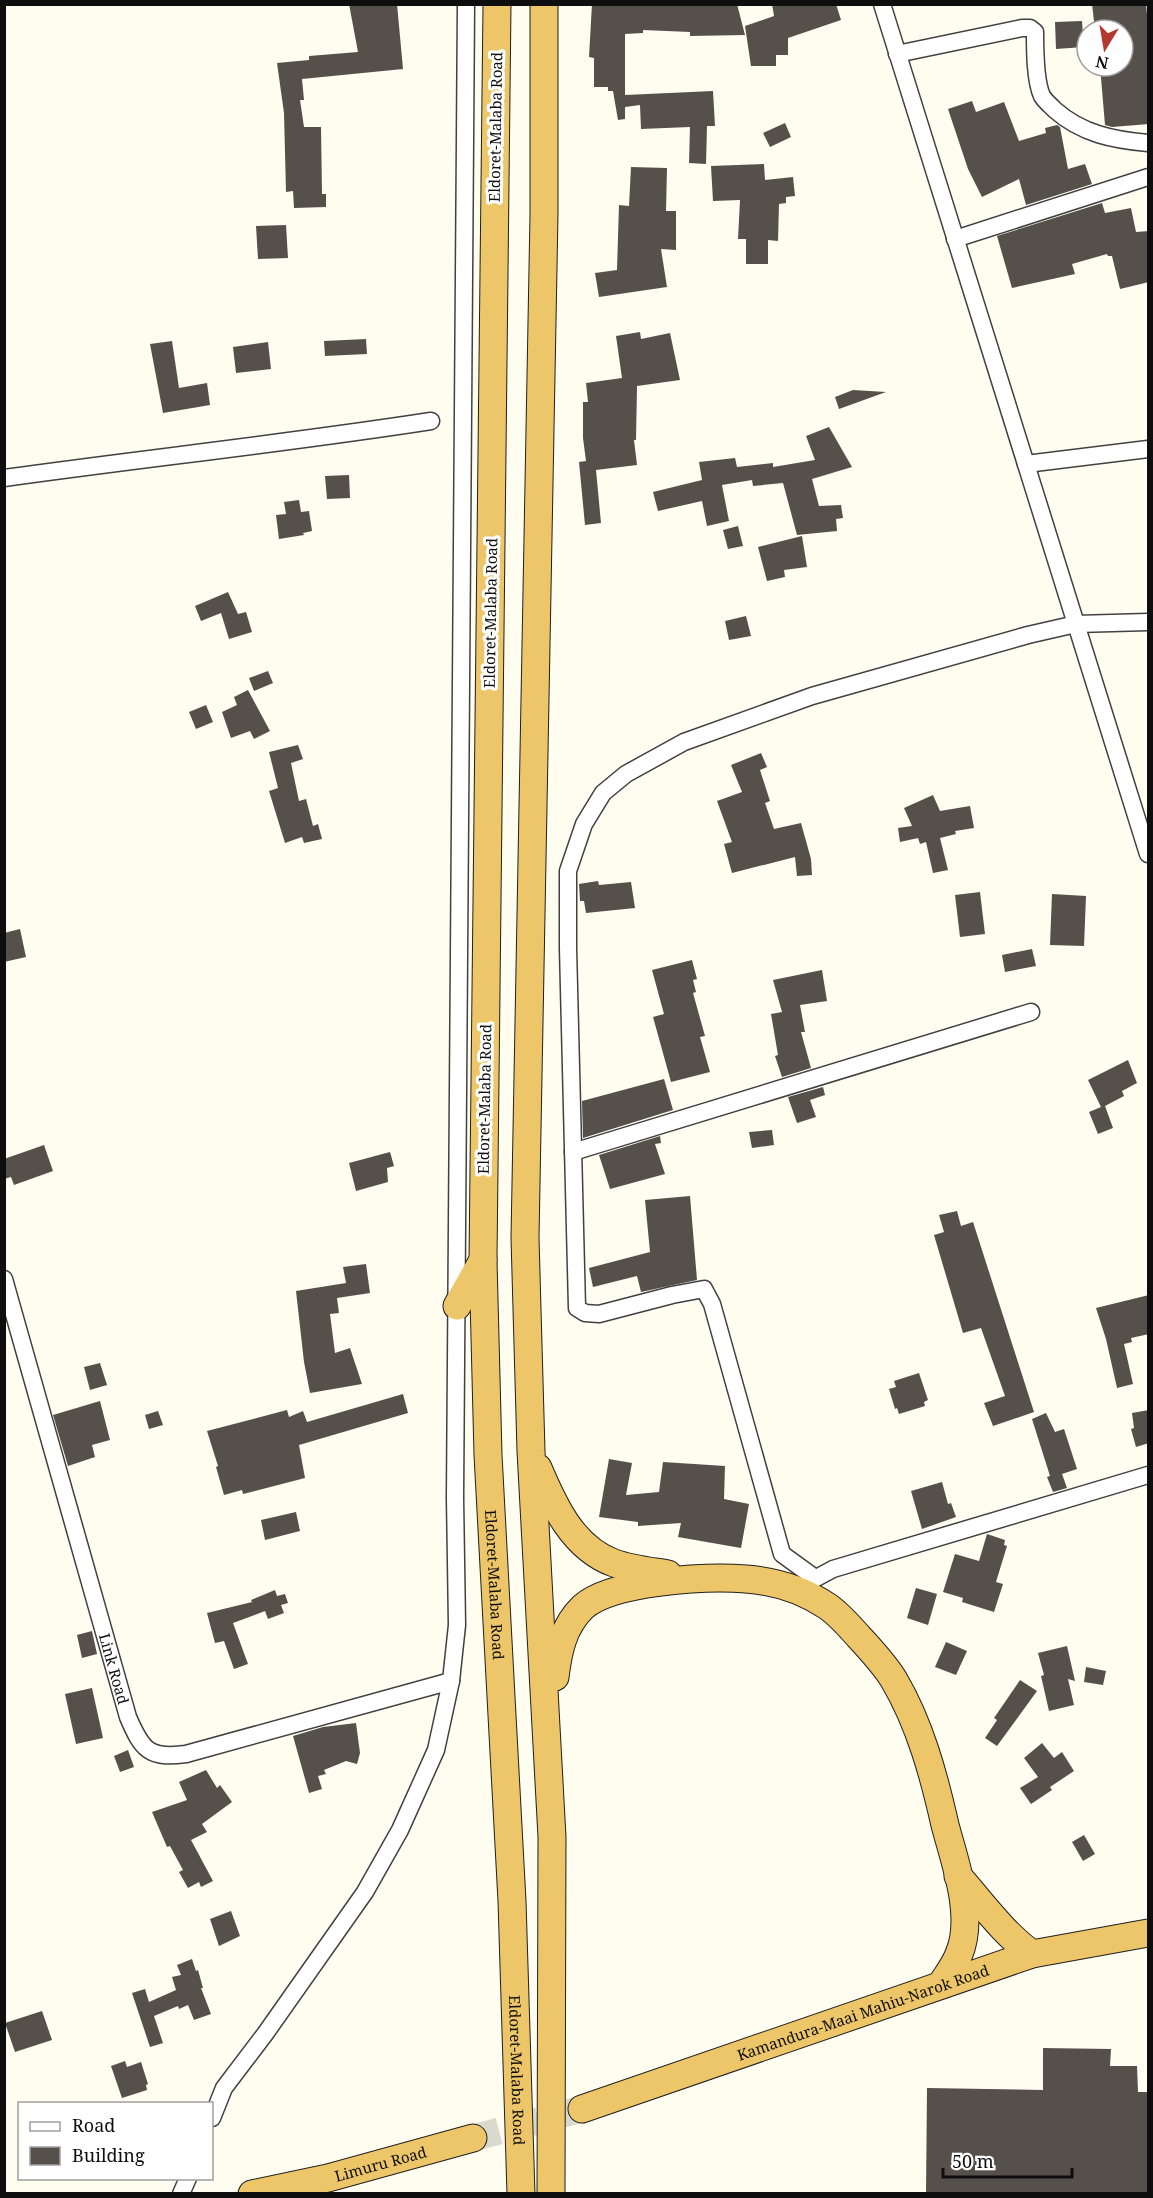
<svg xmlns="http://www.w3.org/2000/svg" width="1153" height="2198" viewBox="0 0 1153 2198" font-family="'Noto Serif',serif">
<style>
.building{fill:#56504b}
.lines{fill:none;stroke-linecap:round;stroke-linejoin:round}
.trunk-tunnel{stroke:#dad9ce;stroke-width:27;stroke-dasharray:27 14;stroke-linecap:butt}
.minor-casing{stroke:#414141;stroke-width:19}
.trunk-casing{stroke:#1f1f1f;stroke-width:29}
.minor{stroke:#fff;stroke-width:16}
.trunk{stroke:#ecc668;stroke-width:27}
.labels{text-anchor:middle;dominant-baseline:central;stroke-width:6;stroke-linejoin:round;paint-order:stroke}
.street-label{font-size:15px;fill:#0e0e0e;stroke:#fff}
</style>
<rect width="100%" height="100%" fill="#fefdf0"/>
<!-- building -->
<g class="building">
<polygon points="349,4 397,4 403,69 302,79 304,100 300,100 304,127 321,127 322,194 326,194 326,207 294,208 293,191 286,192 284,113 277,63 309,60 309,56 358,52"/>
<polygon points="592,4 737,4 745,35 690,36 690,32 643,30 643,33 625,34 625,95 713,91 715,126 707,126 706,164 689,163 690,127 641,129 640,105 625,107 625,119 618,120 613,91 608,91 608,87 594,87 594,58 589,57"/>
<polygon points="772,4 836,4 841,20 788,38 788,55 776,55 776,66 751,66 745,26 774,16"/>
<polygon points="1092,4 1146,4 1149,34 1149,124 1112,127 1105,125 1100,66 1123,66 1123,30 1095,30"/>
<polygon points="1082,21 1084,47 1056,49 1055,22"/>
<polygon points="972,101 976,112 1004,102 1019,141 1046,133 1045,128 1057,125 1060,127 1068,169 1085,164 1092,184 1026,205 1019,179 982,197 968,169 948,109"/>
<polygon points="785,123 791,137 770,147 763,133"/>
<polygon points="764,164 765,180 793,177 795,196 786,197 786,203 779,204 778,241 768,240 768,264 746,264 746,239 738,239 740,200 713,201 711,166"/>
<polygon points="631,167 667,168 666,211 676,211 676,250 661,249 667,287 599,297 595,273 617,270 619,205 629,206"/>
<polygon points="1102,203 1105,213 1131,208 1136,232 1149,231 1149,282 1120,289 1112,256 1108,256 1107,254 1072,264 1075,274 1012,288 997,236"/>
<polygon points="286,225 288,258 258,259 256,226"/>
<polygon points="640,332 641,339 670,333 680,380 637,386 636,440 634,440 637,465 596,470 601,523 585,525 579,462 586,461 583,438 583,402 588,402 586,383 622,378 616,336"/>
<polygon points="366,339 367,354 325,356 324,341"/>
<polygon points="172,341 179,388 207,383 210,405 163,413 150,344"/>
<polygon points="268,342 271,369 236,373 233,347"/>
<polygon points="853,390 886,392 839,409 835,397"/>
<polygon points="829,427 852,467 812,479 819,506 841,505 843,518 836,519 837,531 797,535 783,483 753,486 752,480 722,485 729,521 707,526 702,501 658,511 653,492 702,480 699,462 735,458 737,467 773,463 773,467 815,460 806,436"/>
<polygon points="349,475 350,498 327,499 325,476"/>
<polygon points="299,500 301,512 309,511 312,531 303,533 304,535 279,539 276,515 286,514 284,502"/>
<polygon points="738,526 743,546 728,549 723,530"/>
<polygon points="802,536 807,567 784,570 785,577 767,581 758,547"/>
<polygon points="228,592 238,614 246,612 252,632 229,639 221,613 201,621 195,606"/>
<polygon points="746,616 751,636 729,640 725,621"/>
<polygon points="268,671 273,683 254,691 249,678"/>
<polygon points="248,690 270,731 254,739 250,731 231,738 222,712 237,705 234,697"/>
<polygon points="206,705 213,722 196,729 189,712"/>
<polygon points="298,745 303,759 291,763 299,801 306,799 313,826 318,824 322,839 304,843 302,837 285,843 269,791 278,788 269,752"/>
<polygon points="761,753 767,767 760,770 770,801 765,803 774,829 801,823 811,859 812,875 797,876 795,857 732,873 724,844 732,842 717,801 742,792 731,765"/>
<polygon points="933,795 940,811 970,806 974,828 955,831 956,834 940,838 948,870 933,873 926,842 920,844 918,838 900,842 898,828 912,826 904,808"/>
<polygon points="598,881 599,885 631,882 635,908 586,913 584,901 580,901 579,884"/>
<polygon points="980,892 985,934 960,937 955,895"/>
<polygon points="1052,894 1086,896 1084,946 1050,945"/>
<polygon points="20,929 26,957 4,962 4,933"/>
<polygon points="1032,949 1036,966 1005,972 1002,955"/>
<polygon points="692,960 697,979 693,980 696,992 693,993 705,1036 700,1037 710,1072 671,1082 653,1017 664,1014 652,970"/>
<polygon points="822,970 827,1001 800,1005 805,1032 801,1032 811,1068 782,1077 775,1056 778,1055 771,1014 782,1012 773,980"/>
<polygon points="1128,1060 1137,1083 1122,1091 1124,1096 1105,1106 1113,1128 1098,1134 1089,1112 1101,1107 1088,1080"/>
<polygon points="664,1079 673,1110 583,1138 582,1101"/>
<polygon points="823,1087 825,1095 810,1100 816,1117 797,1123 788,1097"/>
<polygon points="772,1130 774,1145 752,1148 749,1132"/>
<polygon points="660,1136 661,1143 655,1144 665,1174 610,1189 599,1155"/>
<polygon points="44,1145 53,1171 14,1185 11,1177 4,1179 4,1159"/>
<polygon points="390,1152 394,1166 387,1168 388,1182 356,1191 349,1163"/>
<polygon points="690,1196 697,1280 641,1292 637,1276 593,1287 589,1268 650,1252 645,1200"/>
<polygon points="957,1211 961,1226 973,1222 1034,1412 993,1426 984,1403 1005,1396 981,1328 963,1333 934,1235 944,1232 939,1215"/>
<polygon points="366,1264 370,1293 337,1298 339,1313 330,1314 335,1353 350,1348 362,1384 310,1393 304,1362 296,1291 346,1283 343,1267"/>
<polygon points="1149,1295 1149,1334 1131,1338 1132,1342 1124,1344 1133,1384 1117,1388 1106,1339 1096,1308"/>
<polygon points="100,1363 107,1385 90,1390 84,1367"/>
<polygon points="919,1373 928,1400 924,1402 925,1406 899,1414 897,1408 895,1409 889,1389 896,1387 894,1381"/>
<polygon points="403,1394 408,1413 299,1445 305,1478 243,1494 242,1490 224,1495 216,1467 218,1466 207,1431 287,1410 289,1417 303,1411 307,1422"/>
<polygon points="100,1401 110,1440 92,1445 95,1457 68,1466 53,1415"/>
<polygon points="1149,1410 1149,1443 1136,1447 1131,1429 1134,1428 1132,1413"/>
<polygon points="158,1411 163,1425 149,1429 145,1415"/>
<polygon points="1046,1413 1055,1432 1064,1429 1077,1469 1062,1474 1067,1488 1053,1492 1047,1477 1050,1476 1032,1419"/>
<polygon points="609,1459 632,1463 626,1495 659,1492 663,1462 725,1466 724,1499 749,1504 741,1548 678,1537 681,1523 638,1526 638,1522 599,1517"/>
<polygon points="942,1482 948,1504 951,1503 956,1517 922,1529 911,1491"/>
<polygon points="296,1512 300,1531 265,1540 261,1520"/>
<polygon points="987,1534 1005,1540 1004,1545 1007,1546 996,1582 1003,1584 994,1612 962,1602 963,1598 943,1592 955,1554 979,1561"/>
<polygon points="916,1588 937,1594 928,1625 907,1618"/>
<polygon points="275,1590 277,1596 285,1594 288,1603 281,1605 284,1613 268,1619 265,1611 233,1623 248,1664 234,1669 224,1641 215,1643 207,1613 252,1602 251,1600"/>
<polygon points="92,1631 97,1654 82,1658 77,1635"/>
<polygon points="946,1642 967,1651 956,1675 935,1667"/>
<polygon points="1067,1646 1075,1681 1068,1679 1074,1705 1049,1711 1041,1676 1044,1675 1038,1653"/>
<polygon points="1086,1667 1106,1671 1103,1685 1084,1682"/>
<polygon points="1020,1680 1037,1691 997,1746 985,1738 997,1720 994,1718"/>
<polygon points="92,1688 103,1738 76,1744 65,1694"/>
<polygon points="356,1723 360,1753 357,1764 346,1761 324,1770 326,1774 318,1776 322,1789 309,1793 293,1736 323,1727"/>
<polygon points="1042,1743 1054,1758 1062,1752 1074,1771 1050,1787 1052,1790 1031,1804 1020,1788 1038,1777 1024,1758"/>
<polygon points="128,1750 134,1767 120,1772 114,1756"/>
<polygon points="206,1770 217,1788 220,1785 232,1802 202,1824 207,1832 191,1840 213,1881 201,1887 199,1882 188,1888 179,1872 183,1870 170,1846 167,1847 152,1812 187,1800 179,1782"/>
<polygon points="1084,1835 1095,1854 1083,1861 1072,1842"/>
<polygon points="231,1911 240,1936 219,1946 210,1919"/>
<polygon points="192,1959 196,1971 198,1970 203,1988 201,1988 211,2014 194,2020 188,2005 179,2009 178,2006 154,2016 163,2043 150,2047 132,1993 145,1989 149,2002 176,1990 172,1977 181,1975 177,1965"/>
<polygon points="42,2011 52,2040 15,2052 5,2023"/>
<polygon points="1043,2048 1111,2049 1110,2066 1137,2066 1138,2092 1149,2092 1149,2193 926,2193 927,2088 1043,2090"/>
<polygon points="125,2061 127,2067 141,2062 148,2084 146,2085 147,2090 122,2098 111,2066"/>
</g>
<g class="lines">
<!-- trunk-tunnel -->
<polyline class="trunk-tunnel" points="473,2138 582,2109"/>
<!-- minor casing -->
<g class="minor-casing">
<g id="minor">
<polyline points="882,4 1148,854"/>
<path d="M897,54L1022,28H1030L1035,32C1035,50 1035,81 1042,96C1045,101 1051,106 1055,110C1082,134 1114,140 1148,143"/>
<polyline points="955,239 1148,177"/>
<polyline points="1026,464 1148,449"/>
<path d="M4,478C147,458 289,443 431,421"/>
<polyline points="573,1152 1031,1012"/>
<path id="s1" d="M4,1279L128,1717C142,1750 149,1759 186,1754L451,1681"/>
<polyline points="815,1578 782,1554 712,1304 704,1289 672,1295 599,1314 585,1313 577,1308 568,948 568,871 584,824 603,793 626,774 684,742 812,696 1028,635 1076,624 1148,622"/>
<polyline points="807,1583 833,1569 1148,1475"/>
<polyline points="212,2118 224,2088 265,2034 365,1892 400,1830 436,1750 451,1681 457,1625 455,1498 466,4"/>
<polyline points="181,2194 188,2178"/>
</g>
</g>
<!-- trunk casing -->
<g class="trunk-casing">
<g id="trunk">
<path id="s2" d="M497,4L483,1260L488,1455L512,1901L521,2194"/>
<polyline points="544,4 544,214 525,1238 531,1451 552,1837 551,2194"/>
<polyline points="457,1306 483,1260"/>
<path d="M538,1468C554,1506 573,1548 614,1563C631,1569 650,1571 668,1574"/>
<path d="M555,1677C558,1652 563,1626 583,1607C612,1581 706,1576 746,1579C774,1581 803,1590 827,1606C839,1614 849,1626 859,1637C871,1650 885,1665 894,1680C920,1724 934,1776 945,1825C955,1863 975,1916 959,1954C955,1965 947,1975 941,1985"/>
<path d="M958,1876C982,1903 1003,1933 1032,1954"/>
<path id="s3" d="M582,2109L1032,1954L1148,1933"/>
<path id="s4" d="M252,2194L328,2178L473,2138"/>
</g>
</g>
<!-- minor -->
<use href="#minor" class="minor"/>
<!-- trunk -->
<use href="#trunk" class="trunk"/>
</g>
<g class="labels">
<!-- street labels -->
<g class="street-label">
<text transform="translate(495 127) rotate(-89)">Eldoret-Malaba Road</text>
<text transform="translate(490 613) rotate(-89)">Eldoret-Malaba Road</text>
<text transform="translate(484 1099) rotate(-89)">Eldoret-Malaba Road</text>
<text stroke="none"><textPath href="#s2" startOffset="1581">Eldoret-Malaba Road</textPath></text>
<text stroke="none"><textPath href="#s1" startOffset="405">Link Road</textPath></text>
<text stroke="none"><textPath href="#s3" startOffset="297">Kamandura-Maai Mahiu-Narok Road</textPath></text>
<text stroke="none"><textPath href="#s2" startOffset="2067">Eldoret-Malaba Road</textPath></text>
<text stroke="none"><textPath href="#s4" startOffset="132">Limuru Road</textPath></text>
</g>
</g>
<!-- border -->
<rect width="1153" height="2198" fill="none" stroke="#0e0e0e" stroke-width="12"/>
<!-- legend -->
<rect x="18" y="2102" width="195" height="78" fill="#ffffff" stroke="#9f9f9f" stroke-width="1.5"/>
<rect x="30" y="2122" width="30" height="9" fill="#ffffff" stroke="#9f9f9f" stroke-width="1.5"/>
<text x="72" y="2132" font-size="18" fill="#0e0e0e">Road</text>
<rect x="30" y="2147" width="30" height="18" fill="#56504b" stroke="#9f9f9f" stroke-width="1.5"/>
<text x="72" y="2162" font-size="18" fill="#0e0e0e">Building</text>
<!-- north arrow -->
<g transform="translate(1105 48) rotate(191)"><circle r="28" fill="#ffffff" stroke="#9f9f9f" stroke-width="1.5"/>
<path d="M0-4.5L10 22L0 15L-10 22Z" fill="#b43830"/>
<text y="-9" font-size="16" font-weight="bold" text-anchor="middle" fill="#0e0e0e">N</text>
</g>
<!-- scale -->
<path d="M943 2168v9h129v-9" fill="none" stroke="#0e0e0e" stroke-width="3"/>
<text x="952" y="2168" font-size="18" fill="#0e0e0e" stroke="#ffffff" stroke-width="4.5" paint-order="stroke">50 m</text>
</svg>
